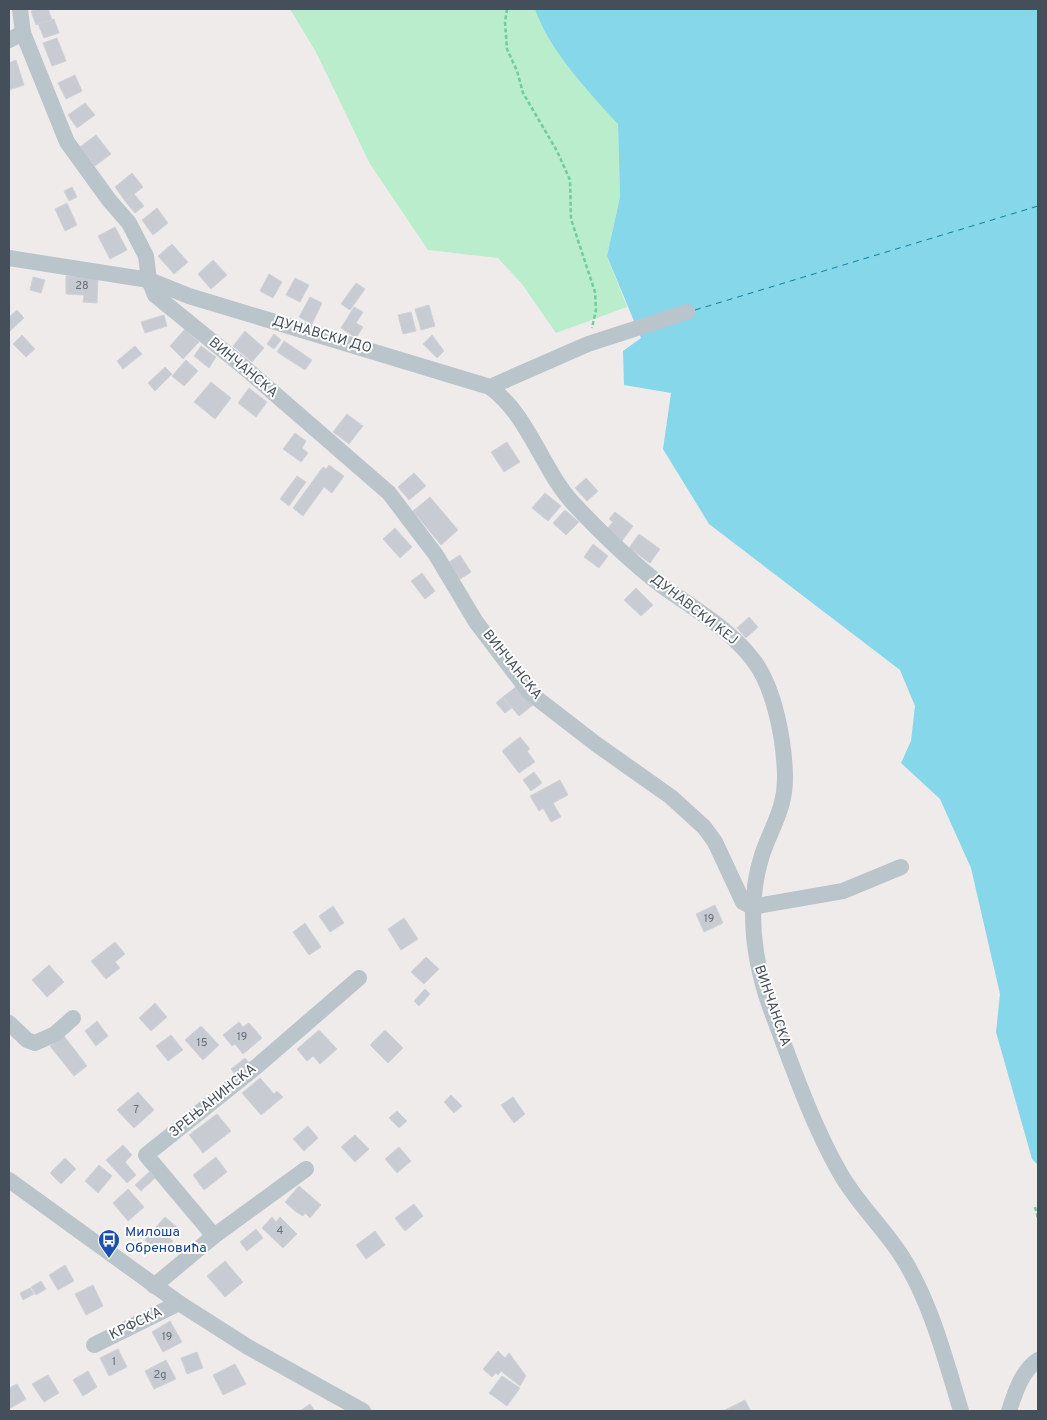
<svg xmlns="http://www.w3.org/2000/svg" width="1047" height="1420" viewBox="0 0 1047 1420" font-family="Overpass,sans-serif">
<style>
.green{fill:#b9edcc}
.water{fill:#86d7ea}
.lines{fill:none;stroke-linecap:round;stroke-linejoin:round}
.ferry{stroke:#0d819c;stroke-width:1;stroke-dasharray:6 5;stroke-linecap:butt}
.building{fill:#c8cbd1;stroke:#cfd2d8}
.path{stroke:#71cb9d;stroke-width:2.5;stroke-dasharray:4 2.5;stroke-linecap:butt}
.minor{stroke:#bac4cb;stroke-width:16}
.labels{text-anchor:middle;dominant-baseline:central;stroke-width:4;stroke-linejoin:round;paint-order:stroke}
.number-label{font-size:11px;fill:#656e77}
.street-label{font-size:14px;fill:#444f59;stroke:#fff}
.transit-label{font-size:14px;fill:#164399;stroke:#fff;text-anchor:start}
</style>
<rect width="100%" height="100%" fill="#efebeb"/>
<!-- green -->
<polygon class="green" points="290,9 535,9 618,124 620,197 607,256 627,307 556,333 522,284 498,258 428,250 370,164 316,52"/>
<!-- water -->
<path class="water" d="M535,9H1038V1165L1032,1159L996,1032L1000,994L971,868L940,799L901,763L911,741L915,706L900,670L709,524L663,449L671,393L624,385L623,351L641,338L607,256L620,197L618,124C588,91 549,50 535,9Z"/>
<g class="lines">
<!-- ferry -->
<polyline class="ferry" points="695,310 1038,206"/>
</g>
<!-- building -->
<g class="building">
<polygon points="39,9 48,9 52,20 36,25 31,11"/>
<polygon points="54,19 59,33 44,38 38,24"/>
<polygon points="57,38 66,61 52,66 43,43"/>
<polygon points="16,60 24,85 9,90 9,63"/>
<polygon points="75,75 82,91 66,99 58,83"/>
<polygon points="85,103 95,115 77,128 68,115"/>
<polygon points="96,135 111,154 95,166 80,147"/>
<polygon points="132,173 143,187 125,201 115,187"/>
<polygon points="72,187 77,197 69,201 64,191"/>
<polygon points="134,194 144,206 135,213 125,201"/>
<polygon points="67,203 77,225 65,231 55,209"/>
<polygon points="157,208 168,223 153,235 142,220"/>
<polygon points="115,227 127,250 110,259 98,236"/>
<polygon points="172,244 188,262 174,274 158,256"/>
<polygon points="213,260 227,275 211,289 198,274"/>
<polygon points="269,274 282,282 273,298 260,291"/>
<polygon points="66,276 98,277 97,303 83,302 84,295 66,294"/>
<polygon points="33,277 45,280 41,293 30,290"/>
<polygon points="295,278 309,285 300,302 286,295"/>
<polygon points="356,283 365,289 350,310 341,304"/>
<polygon points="310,297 322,303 312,324 299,317"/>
<polygon points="429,305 435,326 421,330 415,309"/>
<polygon points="354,307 363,312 356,323 363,327 356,338 341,328"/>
<polygon points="17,310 24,318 9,332 9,317"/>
<polygon points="411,312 416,331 403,334 398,315"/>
<polygon points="164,315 167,326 145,333 141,322"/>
<polygon points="185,329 199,342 183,359 170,346"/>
<polygon points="245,331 264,348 252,362 233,346"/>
<polygon points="274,334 281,340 274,349 267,344"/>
<polygon points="22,335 35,349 26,357 13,344"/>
<polygon points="432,335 444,351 437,358 423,344"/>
<polygon points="284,341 312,360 305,370 277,352"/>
<polygon points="135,346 142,354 123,369 117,361"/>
<polygon points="201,346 216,357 209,368 194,356"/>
<polygon points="186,360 198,371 184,386 172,376"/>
<polygon points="165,367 172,374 155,391 148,383"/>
<polygon points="211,382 231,398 215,419 194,402"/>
<polygon points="249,388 267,402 256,417 238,403"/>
<polygon points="347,414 363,426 349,444 333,432"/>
<polygon points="295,433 306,441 302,448 308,453 301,462 283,449"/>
<polygon points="507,442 520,462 504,472 491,452"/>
<polygon points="329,465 344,476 332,493 324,487 303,516 293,508 323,467 326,469"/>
<polygon points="414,473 426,486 409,500 398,487"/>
<polygon points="297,476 306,482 289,506 280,499"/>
<polygon points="586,478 598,491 587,501 575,488"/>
<polygon points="545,493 561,506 548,521 532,508"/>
<polygon points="430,497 458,530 441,545 413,511"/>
<polygon points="565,510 579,522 566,535 553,523"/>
<polygon points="615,512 633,526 622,541 607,529 613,522 609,519"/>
<polygon points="395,528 412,547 400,558 383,539"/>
<polygon points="639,534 660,549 650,563 629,548"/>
<polygon points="593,544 608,556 599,568 584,557"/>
<polygon points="460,555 471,572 460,579 449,562"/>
<polygon points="422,573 435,591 425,599 411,581"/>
<polygon points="636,588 653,605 641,616 624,600"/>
<polygon points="749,617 758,627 746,638 737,628"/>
<polygon points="517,686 533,705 519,716 503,697"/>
<polygon points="503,697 512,708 505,713 496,703"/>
<polygon points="520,737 530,749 527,751 535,762 519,773 502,751"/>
<polygon points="534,772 542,783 531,791 523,780"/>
<polygon points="560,780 568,795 553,803 561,817 551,822 543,808 539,811 530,796"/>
<polygon points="715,905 723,923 704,932 696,914"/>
<polygon points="333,906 344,923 330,932 319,916"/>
<polygon points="404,918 418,939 401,950 388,929"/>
<polygon points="305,923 321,947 309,955 293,932"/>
<polygon points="115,942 125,954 115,962 120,968 106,979 91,961"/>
<polygon points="426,957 439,969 424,984 411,972"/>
<polygon points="49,965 64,982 47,997 32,980"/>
<polygon points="425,989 430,994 419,1006 414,1001"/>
<polygon points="155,1003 167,1017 151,1031 139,1018"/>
<polygon points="97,1021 108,1036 96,1046 85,1031"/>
<polygon points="239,1022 243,1027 249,1023 262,1038 243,1054 235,1044 232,1046 223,1035"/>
<polygon points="201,1026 219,1045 203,1060 185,1040"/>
<polygon points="319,1030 337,1049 320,1064 313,1056 307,1061 297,1049"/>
<polygon points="385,1030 403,1048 388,1063 370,1045"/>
<polygon points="171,1035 183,1050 168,1061 156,1046"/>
<polygon points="64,1036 87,1066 74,1076 50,1046"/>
<polygon points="245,1058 252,1066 238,1078 231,1069"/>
<polygon points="260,1078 274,1094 277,1091 283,1097 261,1115 242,1093"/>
<polygon points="138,1092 154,1110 134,1128 117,1110"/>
<polygon points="451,1095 462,1106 454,1113 444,1102"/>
<polygon points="513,1097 525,1114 514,1123 501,1105"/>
<polygon points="397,1111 407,1121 399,1128 389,1118"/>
<polygon points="217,1114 231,1131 203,1153 189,1135"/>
<polygon points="308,1126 318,1138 304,1151 293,1139"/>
<polygon points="355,1135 369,1149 355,1162 341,1147"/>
<polygon points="123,1145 132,1155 125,1162 136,1175 127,1183 106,1160"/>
<polygon points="399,1147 411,1161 397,1173 385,1159"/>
<polygon points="216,1157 227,1172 204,1190 193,1175"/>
<polygon points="65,1158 76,1169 61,1184 50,1173"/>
<polygon points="99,1165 112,1176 98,1193 85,1181"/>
<polygon points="149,1172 155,1178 141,1191 135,1185"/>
<polygon points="299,1186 321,1205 310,1218 305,1213 303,1216 295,1211 285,1202"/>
<polygon points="128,1189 144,1207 128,1221 113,1203"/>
<polygon points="414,1204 423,1216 405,1231 395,1218"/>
<polygon points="165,1217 178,1228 169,1238 156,1227"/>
<polygon points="272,1217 276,1222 280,1217 297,1234 283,1248 262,1228"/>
<polygon points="156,1227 173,1241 162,1254 145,1240"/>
<polygon points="256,1229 263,1238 247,1251 240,1242"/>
<polygon points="375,1231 385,1245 366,1259 356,1245"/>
<polygon points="225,1261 243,1282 225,1297 207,1276"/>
<polygon points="65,1265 74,1281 58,1290 49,1275"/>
<polygon points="41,1281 46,1289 36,1295 31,1287"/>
<polygon points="93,1285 103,1306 86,1315 75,1294"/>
<polygon points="30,1288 34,1294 23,1300 20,1293"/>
<polygon points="170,1321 182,1342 163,1352 152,1332"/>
<polygon points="118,1349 127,1367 109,1376 100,1358"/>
<polygon points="498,1351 505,1358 509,1353 526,1376 520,1386 501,1371 498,1375 496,1373 492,1377 483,1369"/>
<polygon points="197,1352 203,1368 187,1374 181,1358"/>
<polygon points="166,1360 176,1379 154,1389 145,1371"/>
<polygon points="235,1364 246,1384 223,1395 213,1375"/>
<polygon points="88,1371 97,1387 83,1396 73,1380"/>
<polygon points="48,1375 59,1393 44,1402 32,1384"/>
<polygon points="502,1376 520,1388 507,1406 489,1393"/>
<polygon points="17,1384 26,1399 9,1409 9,1388"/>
<polygon points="745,1400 750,1410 747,1411 723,1411"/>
<polygon points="310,1404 315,1411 300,1411"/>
</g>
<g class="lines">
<!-- path -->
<g class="path">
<polyline points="507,9 505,22 507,49 517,71 523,93 557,151 570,180 571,219 595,292 596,310 592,328"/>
<polyline points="1035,1207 1038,1218"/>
</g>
<!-- minor -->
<g class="minor">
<polyline points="20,9 23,33 67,142 109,200 129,223 146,256 149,280 155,295 245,368 389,493 436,555 476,622 530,693 596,744 671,797 704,827 715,842 743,902 752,907"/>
<polyline points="9,40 23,33"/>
<polyline points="9,258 149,280 189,296 490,387 588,344 687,312"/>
<path d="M490,387C530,417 541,468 573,503C600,532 630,561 661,585C693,608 730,629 754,661C775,689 784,741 785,775C786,807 772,826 762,855C746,906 753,958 770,1007C791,1063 811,1122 840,1173C857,1203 882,1226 901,1255C931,1302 945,1358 961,1411"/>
<polyline points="752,907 843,891 901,867"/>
<polyline points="9,1023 27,1040 35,1043 55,1034 73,1018"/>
<polyline points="9,1180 179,1303 248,1347 363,1411"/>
<polyline points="214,1236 146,1155 256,1067 359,978"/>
<polyline points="154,1286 214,1236 306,1169"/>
<polyline points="94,1345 179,1303"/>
<path d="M1009,1411C1015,1393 1022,1370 1038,1360"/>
</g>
</g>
<!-- icons -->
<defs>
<g id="bus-pin" transform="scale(1.125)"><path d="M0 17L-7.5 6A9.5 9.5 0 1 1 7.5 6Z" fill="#1a4fb4" stroke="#fff"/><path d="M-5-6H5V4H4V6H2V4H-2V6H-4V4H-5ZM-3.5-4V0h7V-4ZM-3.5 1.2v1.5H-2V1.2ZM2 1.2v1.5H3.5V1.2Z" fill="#fff"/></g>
</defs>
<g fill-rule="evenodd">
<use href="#bus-pin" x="109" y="1240"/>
</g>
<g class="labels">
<!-- number labels -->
<g class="number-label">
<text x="82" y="286">28</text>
<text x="709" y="919">19</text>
<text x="242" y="1037">19</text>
<text x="202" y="1043">15</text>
<text x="136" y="1110">7</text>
<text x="280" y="1231">4</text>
<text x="167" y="1337">19</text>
<text x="114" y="1362">1</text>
<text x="160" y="1375">2g</text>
</g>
<!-- street labels -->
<g class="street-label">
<text transform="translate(322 335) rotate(16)">ДУНАВСКИ ДО</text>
<text transform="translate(243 368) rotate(40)">ВИНЧАНСКА</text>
<text transform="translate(694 610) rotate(38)">ДУНАВСКИ КЕЈ</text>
<text transform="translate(512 665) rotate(51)">ВИНЧАНСКА</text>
<text transform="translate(772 1006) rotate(71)">ВИНЧАНСКА</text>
<text transform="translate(213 1101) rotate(-39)">ЗРЕЊАНИНСКА</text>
<text transform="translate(136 1324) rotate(-26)">КРФСКА</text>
</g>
<!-- transit labels -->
<g class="transit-label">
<text x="125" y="1232">Милоша<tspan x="125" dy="16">Обреновића</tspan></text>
</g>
</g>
<!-- border -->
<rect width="1047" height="1420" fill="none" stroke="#444f59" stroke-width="20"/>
</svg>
